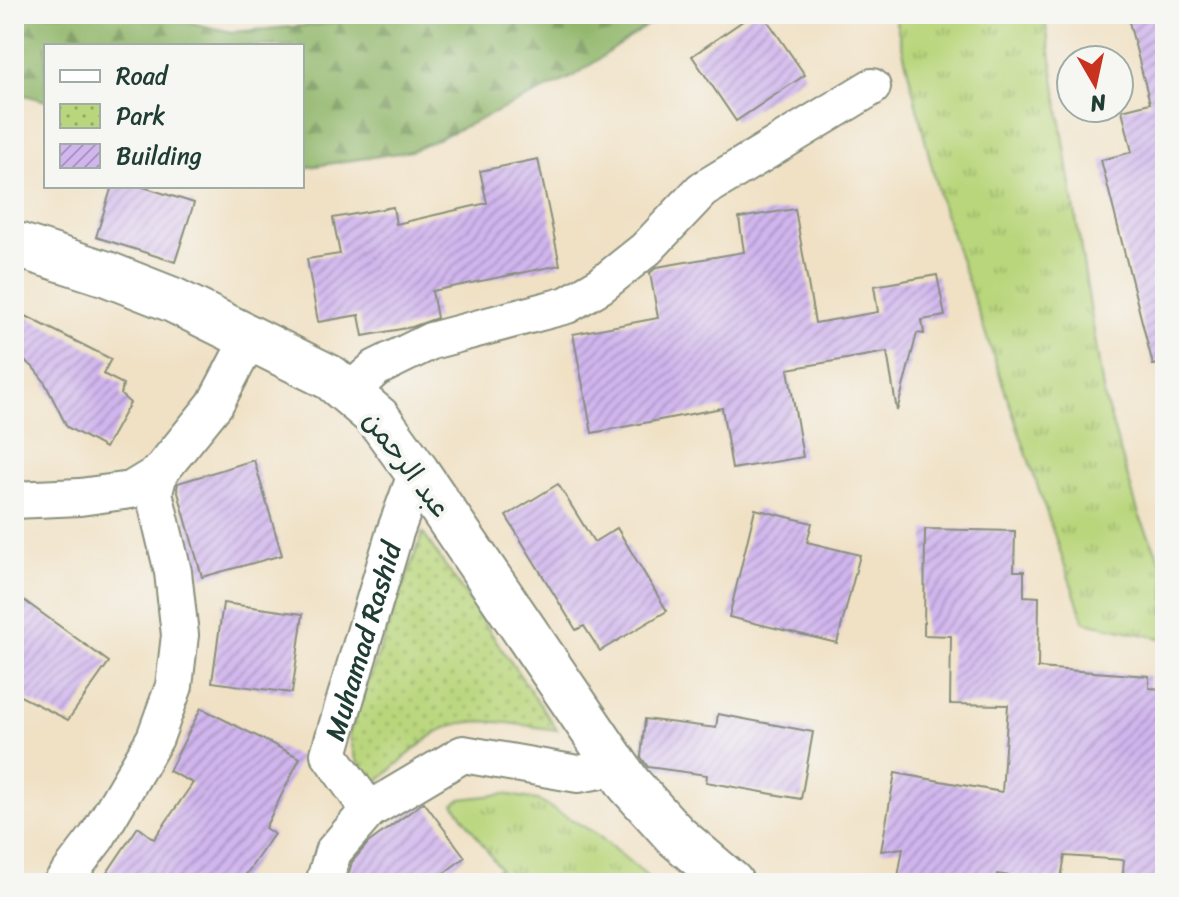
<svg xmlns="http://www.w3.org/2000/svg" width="1179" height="897" viewBox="0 0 1179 897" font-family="Sriracha,'Playpen Sans Arabic',sans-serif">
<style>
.grass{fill:url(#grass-tufts);stroke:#6c8a58;stroke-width:2}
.forest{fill:url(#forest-firs);stroke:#587a50;stroke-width:2}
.park{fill:url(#park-dots);stroke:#6c8a58;stroke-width:2}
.building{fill:url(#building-hatch)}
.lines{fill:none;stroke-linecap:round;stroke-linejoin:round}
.minor-casing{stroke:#888f7c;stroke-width:40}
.tertiary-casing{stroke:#888f7c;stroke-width:48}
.minor{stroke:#fff;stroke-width:36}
.tertiary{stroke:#fff;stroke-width:44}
.labels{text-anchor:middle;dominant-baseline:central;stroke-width:8;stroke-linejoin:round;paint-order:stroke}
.street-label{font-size:28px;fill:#1f3d34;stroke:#f6f6f2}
</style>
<defs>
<pattern id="grass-tufts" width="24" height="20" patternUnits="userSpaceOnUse" patternTransform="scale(2)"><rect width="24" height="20" fill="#b9d67c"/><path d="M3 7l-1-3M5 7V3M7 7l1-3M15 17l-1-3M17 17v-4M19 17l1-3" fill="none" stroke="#96af66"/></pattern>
<pattern id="forest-firs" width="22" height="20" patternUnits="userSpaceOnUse" patternTransform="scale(2)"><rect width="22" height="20" fill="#92b76c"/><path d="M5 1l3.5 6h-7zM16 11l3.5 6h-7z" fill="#77965a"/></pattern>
<pattern id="park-dots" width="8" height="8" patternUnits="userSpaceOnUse" patternTransform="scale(2)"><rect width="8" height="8" fill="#b9d67c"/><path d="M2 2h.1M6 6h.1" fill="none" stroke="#96af66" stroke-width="1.8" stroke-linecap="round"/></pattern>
<pattern id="building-hatch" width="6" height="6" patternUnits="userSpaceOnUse" patternTransform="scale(2)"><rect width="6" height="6" fill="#d1b6ee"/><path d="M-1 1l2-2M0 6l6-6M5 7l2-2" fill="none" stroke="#a995c2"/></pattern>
</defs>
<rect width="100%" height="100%" fill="#f6f6f2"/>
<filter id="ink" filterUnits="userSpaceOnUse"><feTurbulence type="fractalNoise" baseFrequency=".0125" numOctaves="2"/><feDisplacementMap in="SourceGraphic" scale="16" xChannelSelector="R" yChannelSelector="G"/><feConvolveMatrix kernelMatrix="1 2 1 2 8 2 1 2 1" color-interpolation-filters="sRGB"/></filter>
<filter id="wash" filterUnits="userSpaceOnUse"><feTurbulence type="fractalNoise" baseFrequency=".006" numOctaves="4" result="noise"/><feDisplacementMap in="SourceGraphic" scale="32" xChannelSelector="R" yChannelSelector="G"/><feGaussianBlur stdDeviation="1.8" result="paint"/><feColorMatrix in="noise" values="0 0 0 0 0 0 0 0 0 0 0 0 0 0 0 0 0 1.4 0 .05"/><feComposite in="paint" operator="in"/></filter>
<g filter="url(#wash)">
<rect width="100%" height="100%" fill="#f0e1c5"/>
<!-- grass -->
<g class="grass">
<polygon points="894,14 1044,14 1104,396 1139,515 1165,570 1165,639 1084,622 940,200"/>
<polygon points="504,794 537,800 595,833 655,883 479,883 478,881 500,869 454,804 461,799"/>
</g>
<!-- forest -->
<polygon class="forest" points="14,14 152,14 232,32 324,24 366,14 664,14 573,77 411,151 302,168 302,46 46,46 46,101 14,92"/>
<!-- park -->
<path class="park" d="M423,533L557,730C522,726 474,713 441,730C422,740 392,770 373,785L355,757L349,734Z"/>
<g id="blocks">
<!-- building -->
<g class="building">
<polygon points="753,14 763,14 805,75 736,121 692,56"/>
<polygon points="1127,14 1165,14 1165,363 1153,365 1101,160 1132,152 1122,110 1150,103"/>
<polygon points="538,159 560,265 432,291 437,318 412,327 363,336 359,315 318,322 307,259 340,254 333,218 393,207 396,224 487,203 480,171"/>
<polygon points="112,186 140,186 194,203 175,262 96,237"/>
<polygon points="795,209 815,323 878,312 874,286 937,275 945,316 922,320 924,334 917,333 897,411 887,352 788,369 803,457 732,469 722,408 592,433 573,334 658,318 650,273 657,267 744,252 739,218"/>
<polygon points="14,310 111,359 103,374 123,384 121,395 130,403 105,448 67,427 44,381 32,366 14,354"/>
<polygon points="254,460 282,555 202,577 177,489 178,483"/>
<polygon points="558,484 594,542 617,528 667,611 600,651 584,626 576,630 506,516"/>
<polygon points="755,509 812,523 807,542 860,555 837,643 729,617"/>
<polygon points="925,529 1015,531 1014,571 1024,571 1024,596 1039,597 1038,668 1149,676 1149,688 1165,689 1165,883 1122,883 1124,860 1065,856 1060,883 997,874 995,883 897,883 903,848 881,851 895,773 1002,792 1008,705 950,704 951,636 924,635"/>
<polygon points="14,593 109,662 68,720 14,693"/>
<polygon points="223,603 303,614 292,693 212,682"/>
<polygon points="201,708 300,758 265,828 274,834 240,883 100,883 138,827 154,839 193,783 169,771"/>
<polygon points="718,714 813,732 801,799 706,782 707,775 648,767 641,757 645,719 716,728"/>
<polygon points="424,802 465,857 431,883 346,883 352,862 368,843"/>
</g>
</g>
</g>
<g filter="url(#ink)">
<use href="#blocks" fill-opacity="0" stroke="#888f7c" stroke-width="2"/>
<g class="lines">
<!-- minor casing -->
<g class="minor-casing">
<g id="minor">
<polyline points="348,393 376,368 431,341 567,305 601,285 646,249 702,190 872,87"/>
<polyline points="14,500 80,497 131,490 159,473"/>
<polyline points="369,810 463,754 578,774 618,767"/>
<polyline points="62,883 97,837 155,738 174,686 180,635 173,572 154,493 159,473 215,404 250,337"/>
<path id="s1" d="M324,883L333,852L369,810L329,754L395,532L417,472"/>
</g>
</g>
<!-- tertiary casing -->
<g class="tertiary-casing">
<polyline id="tertiary" points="14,244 107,274 173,300 331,378 378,418 417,472 629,784 676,836 731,883"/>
</g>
<!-- minor -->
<use href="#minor" class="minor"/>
<!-- tertiary -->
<use href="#tertiary" class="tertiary"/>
</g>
</g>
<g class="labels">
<!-- street labels -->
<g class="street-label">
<text transform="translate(407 464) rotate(53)">عبد الرحمن</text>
<text stroke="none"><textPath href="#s1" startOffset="274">Muhamad Rashid</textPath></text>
</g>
</g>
<!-- margin -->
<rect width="1179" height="897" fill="none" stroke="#f6f6f2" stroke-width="48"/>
<!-- legend -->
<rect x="44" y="44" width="260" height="144" fill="#f6f6f2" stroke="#a0aca6" stroke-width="2"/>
<rect x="60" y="70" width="40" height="12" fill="#ffffff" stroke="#a0aca6" stroke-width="2"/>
<text x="116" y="84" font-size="24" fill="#1f3d34">Road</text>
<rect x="60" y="104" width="40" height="24" fill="url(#park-dots)" stroke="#a0aca6" stroke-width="2"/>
<text x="116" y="124" font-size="24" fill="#1f3d34">Park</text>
<rect x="60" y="144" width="40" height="24" fill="url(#building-hatch)" stroke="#a0aca6" stroke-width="2"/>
<text x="116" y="164" font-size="24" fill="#1f3d34">Building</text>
<!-- north arrow -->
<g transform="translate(1095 84) rotate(171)"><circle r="38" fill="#f6f6f2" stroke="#a0aca6" stroke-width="2"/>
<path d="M0-6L14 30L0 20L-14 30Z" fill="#c8321e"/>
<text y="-12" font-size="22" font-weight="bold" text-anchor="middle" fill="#1f3d34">N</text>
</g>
</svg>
